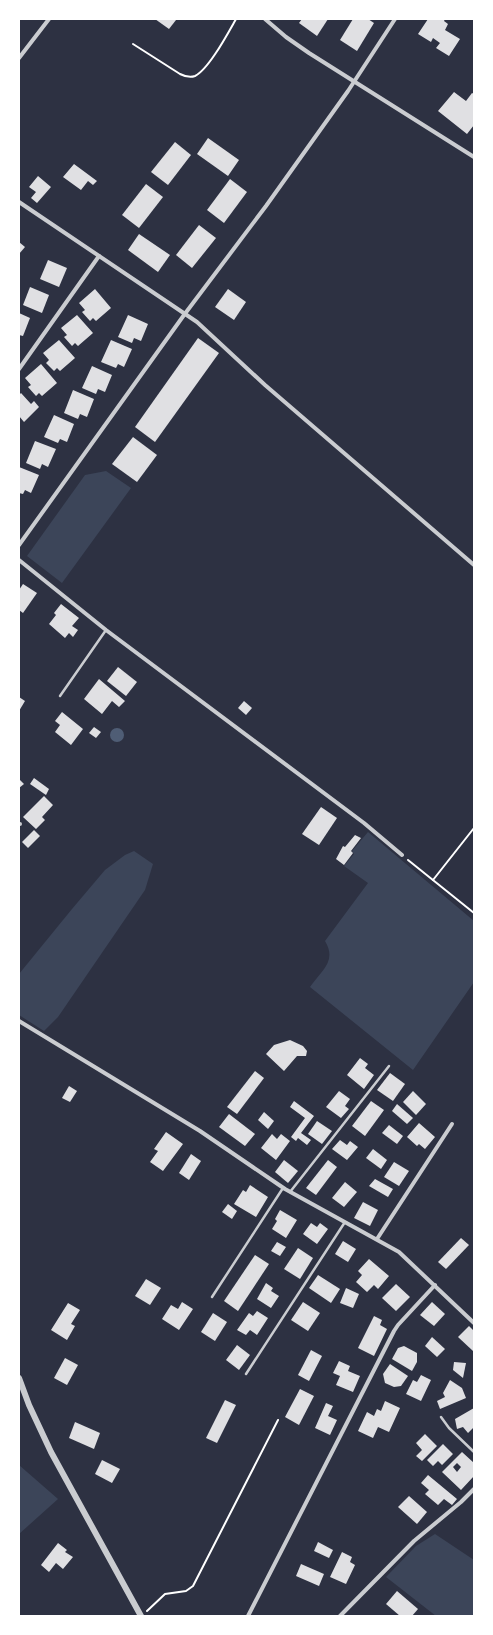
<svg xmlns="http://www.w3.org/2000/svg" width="493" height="1635" viewBox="0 0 493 1635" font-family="'Playfair Display',serif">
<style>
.green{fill:#3c4559}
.water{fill:#4f5d75}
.building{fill:#e0e0e3;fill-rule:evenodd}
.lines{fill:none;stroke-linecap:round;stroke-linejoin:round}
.path{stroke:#fff;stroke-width:2}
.service{stroke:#caccd0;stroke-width:2.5}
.minor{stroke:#caccd0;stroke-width:4}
.tertiary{stroke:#caccd0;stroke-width:6}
</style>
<rect width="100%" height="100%" fill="#2d3142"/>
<!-- green -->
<g class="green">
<polygon points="106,471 131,488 62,583 27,556 85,475"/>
<path d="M368,832L474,921V982L413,1070L310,987C322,970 337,961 325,941L368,883L344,866L354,854L352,851Z"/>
<polygon points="134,851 153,864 145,890 58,1017 44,1031 19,1015 19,974 72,909 105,870 125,855"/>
<polygon points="19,1465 58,1499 19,1534"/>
<polygon points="435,1534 474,1560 474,1616 436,1616 386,1577 416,1546"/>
</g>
<!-- water -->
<circle class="water" cx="117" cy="735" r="7"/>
<!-- building -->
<g class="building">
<polygon points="155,19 174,19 176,20 169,29"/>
<polygon points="302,19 328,19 317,36 299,23"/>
<polygon points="353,19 368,19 374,23 357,51 340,40"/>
<polygon points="428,19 445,19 444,21 448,24 445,30 460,39 449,56 436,48 440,43 433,38 431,42 418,34"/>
<polygon points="454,92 466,101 472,93 474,94 474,125 467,134 438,111"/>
<polygon points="208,138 239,160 228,176 197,154"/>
<polygon points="175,142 191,155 168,185 151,172"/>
<polygon points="74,164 97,181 93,185 88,181 81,190 63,177"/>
<polygon points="38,176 51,187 37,203 31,198 36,192 29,187"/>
<polygon points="230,179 247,192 224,223 207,210"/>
<polygon points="146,184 163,197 139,228 122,215"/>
<polygon points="199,225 216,238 192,268 176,255"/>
<polygon points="139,234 170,255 158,272 128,250"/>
<polygon points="19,242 25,247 19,254"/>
<polygon points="48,260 67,268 59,287 40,279"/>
<polygon points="30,287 49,295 42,313 23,305"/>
<polygon points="95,289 111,308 96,321 93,318 90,321 82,312 85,310 79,303"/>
<polygon points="228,289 246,302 234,320 215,307"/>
<polygon points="19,313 30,318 23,336 19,335"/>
<polygon points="77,315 93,333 78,346 75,343 72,346 64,337 67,335 61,328"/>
<polygon points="128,315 148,324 141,341 134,338 132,343 118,337"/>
<polygon points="198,338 219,353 155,442 135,427"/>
<polygon points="59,340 75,358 60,371 57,368 54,371 46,363 49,360 43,353"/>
<polygon points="111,340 132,349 124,367 118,364 116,368 101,362"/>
<polygon points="41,364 57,383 42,396 39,393 36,396 28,387 31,385 25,378"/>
<polygon points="92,366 112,375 105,392 98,389 96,394 82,388"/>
<polygon points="73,390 94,399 87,417 80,414 78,419 64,413"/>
<polygon points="21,393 31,404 34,401 39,407 24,422 19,416 19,395"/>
<polygon points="54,415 74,424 67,442 60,439 58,443 44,437"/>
<polygon points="133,437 157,455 137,482 112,464"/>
<polygon points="35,441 56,449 48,467 42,464 40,469 26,463"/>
<polygon points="19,467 39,475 31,493 25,490 23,494 19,493"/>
<polygon points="23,584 37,593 23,613 19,610 19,590"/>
<polygon points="61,604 79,618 72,626 78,630 73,637 69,633 65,638 49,624 56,615 54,613"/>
<polygon points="118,667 137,682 126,696 107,681"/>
<polygon points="99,679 125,701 119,707 112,701 102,714 84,699"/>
<polygon points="19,697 25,701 19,711"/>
<polygon points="244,701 252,708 246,715 238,708"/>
<polygon points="62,712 83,729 71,745 55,732 60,725 55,721"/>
<polygon points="94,727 101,732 96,738 89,733"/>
<polygon points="34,778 49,789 46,795 30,784"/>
<polygon points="19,779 24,784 19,788"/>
<polygon points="44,796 53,805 42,817 45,820 36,829 23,817"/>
<polygon points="321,807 337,818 319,845 302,834"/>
<polygon points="34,830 40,836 28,848 22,842"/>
<polygon points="355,835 361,838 351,851 353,853 344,865 336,859 343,846 345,847"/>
<polygon points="290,1040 303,1046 307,1051 306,1056 297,1056 284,1071 266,1054 274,1045"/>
<polygon points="360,1058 368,1064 365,1068 374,1075 364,1089 347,1075"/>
<polygon points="255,1071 264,1078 237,1114 227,1107"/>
<polygon points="390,1073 405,1084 393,1101 377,1090"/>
<polygon points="69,1086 77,1091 70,1102 62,1098"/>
<polygon points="339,1091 350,1099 345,1106 349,1109 341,1118 326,1107"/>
<polygon points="413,1091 426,1104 416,1115 403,1102"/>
<polygon points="294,1101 314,1116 301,1133 311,1140 307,1145 298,1138 296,1141 291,1137 305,1118 290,1107"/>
<polygon points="371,1101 384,1110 365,1136 352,1126"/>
<polygon points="397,1104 413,1118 407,1124 392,1111"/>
<polygon points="264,1112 274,1121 268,1129 258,1120"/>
<polygon points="229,1114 255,1134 245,1146 219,1127"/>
<polygon points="317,1121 332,1131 322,1144 308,1134"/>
<polygon points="419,1123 435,1137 425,1149 419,1144 417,1146 407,1137"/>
<polygon points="389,1125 403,1136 397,1144 382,1133"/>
<polygon points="166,1132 183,1144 163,1171 150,1162 158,1151 154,1149"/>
<polygon points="272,1134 277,1139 281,1134 290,1141 276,1160 261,1148"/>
<polygon points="340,1140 347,1145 350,1141 358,1147 347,1160 332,1149"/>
<polygon points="373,1149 387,1160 381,1169 366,1158"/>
<polygon points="191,1154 201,1161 189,1180 179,1173"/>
<polygon points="284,1160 298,1171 288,1183 275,1172"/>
<polygon points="328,1160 337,1167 316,1195 306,1188"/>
<polygon points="394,1162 409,1171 399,1186 384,1177"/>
<polygon points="375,1179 393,1189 388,1197 369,1186"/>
<polygon points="345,1182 357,1192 344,1207 332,1198"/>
<polygon points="250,1185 268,1197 256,1217 234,1204 243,1190 246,1192"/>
<polygon points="363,1202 378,1210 370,1226 354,1218"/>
<polygon points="228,1204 237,1211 232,1219 222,1212"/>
<polygon points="280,1210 297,1220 286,1238 272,1229 277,1221 275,1219"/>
<polygon points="311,1223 317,1227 320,1223 328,1229 317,1244 303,1234"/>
<polygon points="461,1238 469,1245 446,1269 438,1262"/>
<polygon points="343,1241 356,1249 348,1262 335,1254"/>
<polygon points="277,1242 286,1247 280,1256 271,1251"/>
<polygon points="298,1248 313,1258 300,1279 284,1269"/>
<polygon points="255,1255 269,1264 238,1311 224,1301"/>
<polygon points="369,1259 389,1276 378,1289 374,1285 367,1292 356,1282 362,1275 358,1271"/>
<polygon points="318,1275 340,1289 331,1303 309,1288"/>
<polygon points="146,1279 161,1288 150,1305 135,1296"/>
<polygon points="266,1283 273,1288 271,1291 279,1296 271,1308 257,1299"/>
<polygon points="396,1284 410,1297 396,1311 382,1298"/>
<polygon points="346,1288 359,1294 353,1308 340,1303"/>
<polygon points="182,1302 193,1309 179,1330 162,1319 171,1305 178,1309"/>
<polygon points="303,1302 320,1313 308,1331 291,1320"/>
<polygon points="432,1302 445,1314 434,1326 420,1315"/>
<polygon points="68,1303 80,1310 71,1324 75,1326 67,1340 51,1330"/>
<polygon points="257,1311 268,1318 257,1335 250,1330 246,1335 237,1330 249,1313 253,1316"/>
<polygon points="213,1313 227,1322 215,1341 201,1332"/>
<polygon points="374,1316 382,1320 380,1325 387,1329 374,1356 358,1348"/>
<polygon points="469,1326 474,1331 474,1350 473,1351 458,1337"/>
<polygon points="432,1337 445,1349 437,1357 425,1346"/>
<polygon points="237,1345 250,1355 239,1370 226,1360"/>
<polygon points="404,1346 417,1353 417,1362 412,1371 392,1359 398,1348"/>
<polygon points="311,1350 322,1356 309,1381 298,1375"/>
<polygon points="65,1358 78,1365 67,1385 54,1378"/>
<polygon points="339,1361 350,1366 348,1371 360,1376 353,1392 336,1385 340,1376 333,1373"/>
<polygon points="454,1362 466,1363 463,1378 453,1370"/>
<polygon points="390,1364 408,1376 401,1386 394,1387 385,1383 383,1374"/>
<polygon points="421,1375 431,1380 421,1401 406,1394 413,1380 417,1382"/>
<polygon points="450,1380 462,1388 466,1398 440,1409 437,1401 445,1397 443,1393"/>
<polygon points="300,1389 314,1396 299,1425 285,1417"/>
<polygon points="225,1400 236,1405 217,1443 206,1438"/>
<polygon points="385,1401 400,1408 389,1432 378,1427 373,1438 358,1431 367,1412 374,1416 377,1409 381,1411"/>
<polygon points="326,1403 333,1406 328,1416 337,1420 330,1435 315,1428"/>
<polygon points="474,1408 474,1427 468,1433 463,1427 457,1429 455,1419"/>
<polygon points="75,1422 100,1433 94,1449 69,1438"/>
<polygon points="425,1434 437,1446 422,1461 416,1456 422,1450 416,1443"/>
<polygon points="443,1444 453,1454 442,1465 438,1461 433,1466 427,1460"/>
<path d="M462,1452L474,1463V1476L461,1490L442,1472ZM457,1463L461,1467L457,1472L453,1467Z"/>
<polygon points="102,1460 120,1469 112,1483 95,1474"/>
<polygon points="428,1475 457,1499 452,1505 444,1499 438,1505 425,1494 429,1490 421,1483"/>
<polygon points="409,1496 427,1512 417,1524 398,1507"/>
<polygon points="318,1542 333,1550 329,1558 314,1551"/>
<polygon points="58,1543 67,1550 65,1552 73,1557 63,1569 56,1563 49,1572 41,1565"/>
<polygon points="342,1552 352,1557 350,1562 355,1565 346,1584 330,1577"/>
<polygon points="301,1564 324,1574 319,1586 296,1576"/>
<polygon points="397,1591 418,1609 412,1616 400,1616 386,1604"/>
</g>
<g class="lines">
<!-- path -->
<g class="path">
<path d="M133,44L180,74C184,76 190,78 195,76C209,69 228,33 236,19"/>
<polyline points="408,860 474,913"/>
<polyline points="433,880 474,828"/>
<polyline points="147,1611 165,1594 186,1591 193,1586 278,1420"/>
</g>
<!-- service -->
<g class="service">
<polyline points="60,696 106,630"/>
<polyline points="290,1192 389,1066"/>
<polyline points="212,1297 283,1188"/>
<polyline points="246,1374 345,1222"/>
<polyline points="441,1417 449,1428 474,1452"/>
</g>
<!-- minor -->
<g class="minor">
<polyline points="265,19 286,37 309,53 474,157"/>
<polyline points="19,58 49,19"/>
<polyline points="19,202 197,322 265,385 474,565"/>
<polyline points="19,369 99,256"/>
<polyline points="19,545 184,315 266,206 348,91 395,19"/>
<polyline points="19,560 106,630 364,823 402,855"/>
<polyline points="19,824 20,824"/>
<polyline points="19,1021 200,1131 285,1189 399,1252 474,1323"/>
<polyline points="377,1239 452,1124"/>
<polyline points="248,1616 394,1331 398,1325 435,1285"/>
<polyline points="340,1616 414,1541 461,1502 474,1489"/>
</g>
<!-- tertiary -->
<polyline class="tertiary" points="19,1378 29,1405 51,1452 141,1616"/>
</g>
<!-- border -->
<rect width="493" height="1635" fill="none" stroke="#ffffff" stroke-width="40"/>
</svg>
